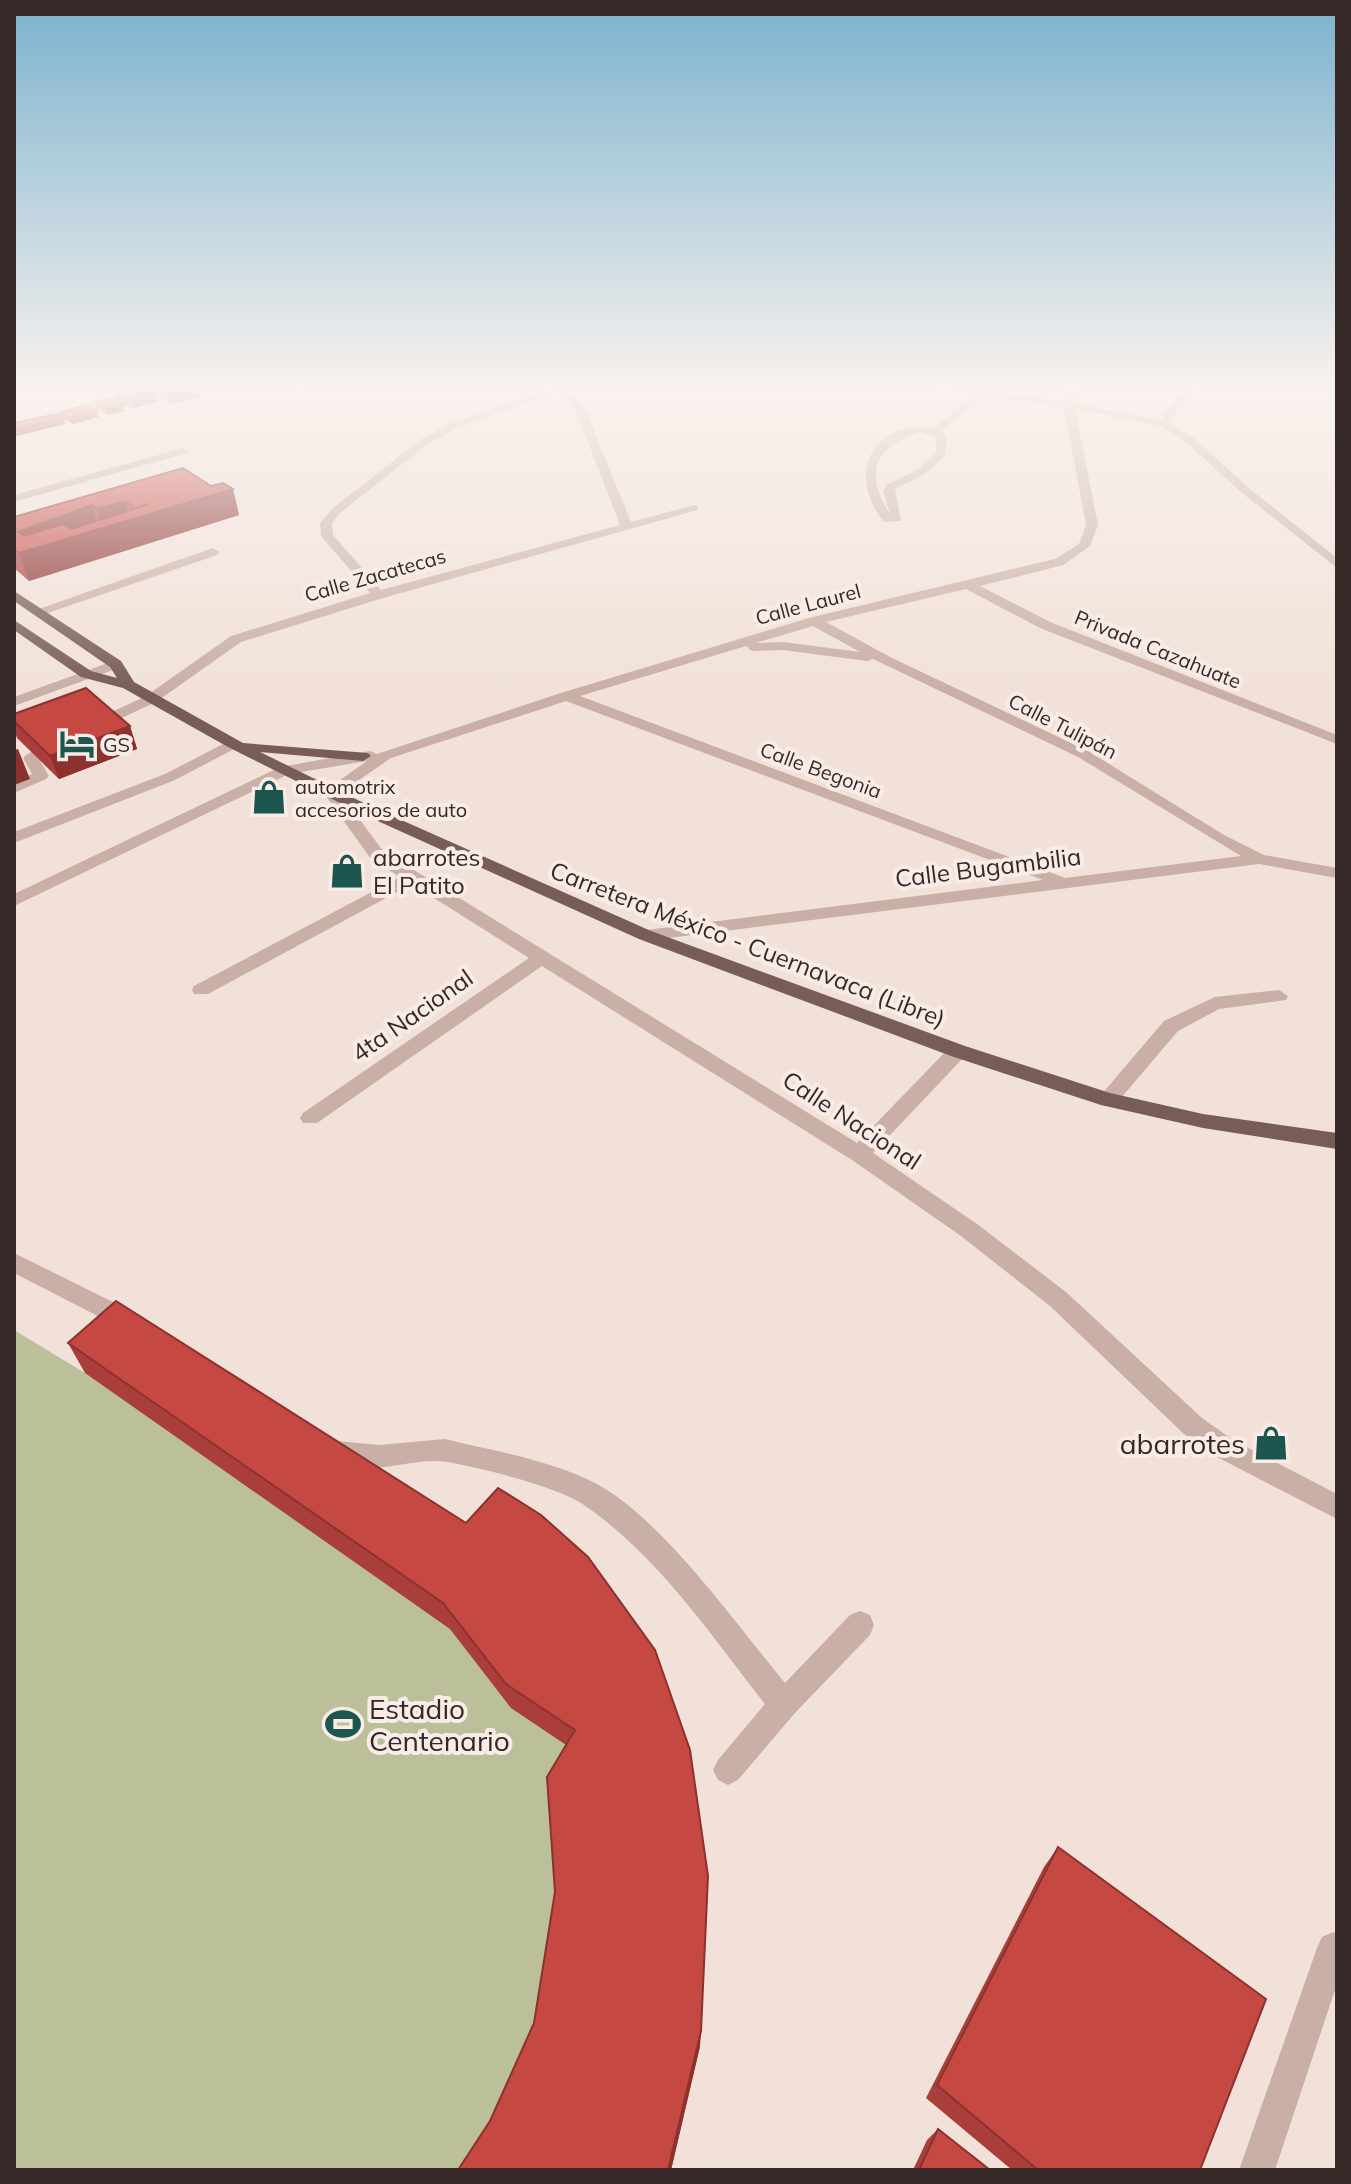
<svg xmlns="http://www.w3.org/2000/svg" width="1351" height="2184" viewBox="0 0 1351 2184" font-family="Mulish,sans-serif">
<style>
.green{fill:#bbc09a}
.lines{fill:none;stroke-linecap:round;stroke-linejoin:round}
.minor{fill:#c9afa6;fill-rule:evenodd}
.tertiary{fill:#c9afa6;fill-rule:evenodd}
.primary{fill:#775c58;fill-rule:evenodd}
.wall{fill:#aa3e3a}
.shaded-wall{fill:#8b322f}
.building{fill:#c64843;stroke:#8b322f;stroke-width:2;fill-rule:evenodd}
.labels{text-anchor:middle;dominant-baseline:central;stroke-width:8;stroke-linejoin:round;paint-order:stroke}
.far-street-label{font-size:20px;fill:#352827;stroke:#f9ece6}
.far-poi-label{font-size:20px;fill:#352827;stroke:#f9ece6;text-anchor:start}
.poi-label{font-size:24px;fill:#352827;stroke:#f9ece6;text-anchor:start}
.street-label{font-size:24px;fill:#352827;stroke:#f9ece6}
.near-poi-label{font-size:28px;fill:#352827;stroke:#f9ece6;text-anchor:end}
</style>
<rect width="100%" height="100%" fill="#f1e1d9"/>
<!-- green -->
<polygon class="green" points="14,1330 85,1373 131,1331 473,1550 707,1896 700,2046 671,2170 14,2170"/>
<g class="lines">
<!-- minor -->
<g class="minor">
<path d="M543,387C562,386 575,395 586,411L631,522L694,505L698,506V510L383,598L241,642L156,702L98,729H88V723L146,696L231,636L370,593L321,536L320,523L333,508L420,440L451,423L547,390ZM554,394L569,402L576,411L620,525L381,590L333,535L332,523L341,512L428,444L459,427Z"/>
<path d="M915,387H941L1064,401L1065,387H1075L1074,403L1161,420C1171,404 1182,387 1203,387L1180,406L1170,423L1196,440L1250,489L1337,558V568L1242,493L1188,444L1161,426L1075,409L1098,525L1090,546L1063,565L980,586L1050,622L1337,735V744L1040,628L966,589L826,622L892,658L1088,751L1224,835L1264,855L1337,868V878L1259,864L645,941L636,935L639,931L1043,880L566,701L391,758L340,793L383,851L857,1143L951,1046H965L968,1051L965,1056L873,1153L977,1224L1066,1292L1202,1418L1233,1440L1337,1494V1519L1215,1456L1184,1434L1050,1306L961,1236L852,1160L542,966L317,1123H303L300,1118L303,1113L529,958L412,884L208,994H194L192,990L194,986L400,877L371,859L323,792L367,761L289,774L14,906V894L280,767L370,751L377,754L561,693L809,618L1055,559L1079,544L1086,525L1064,407L982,398L942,431L946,437L945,456L925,474L895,489L901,521L884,522C845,474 873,419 934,428L971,396ZM921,432L936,437V453L917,470L886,485L883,492L890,514C863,472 875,446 921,432ZM813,626L860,652L783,642L756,643ZM746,646L752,651L783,650L867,661L873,659L1078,757L1241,856L1065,878L580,696Z"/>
<polygon points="183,448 188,451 187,453 14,502 14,495"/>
<polygon points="213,548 219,552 217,555 42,615 30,612"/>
<polygon points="116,660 123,664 121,667 14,706 14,697"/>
<polygon points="57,738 65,743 62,746 39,759 49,776 46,779 14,793 14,782 32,774 23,758 26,755"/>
<polygon points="233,739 241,744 238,747 175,780 14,843 14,832 165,774"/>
<polygon points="1279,990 1288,996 1286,1000 1219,1009 1178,1031 1115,1105 1101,1105 1098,1100 1101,1095 1164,1021 1215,997"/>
<polygon points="14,1253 139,1315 143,1322 139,1329 131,1332 123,1329 14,1273"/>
<path d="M445,1439C494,1451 551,1460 597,1484C663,1520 736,1624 785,1683L850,1615L860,1611L870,1615L874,1625L870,1635L794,1714L738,1780L728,1785L718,1780L713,1770L718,1760L765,1704C710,1634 656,1553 581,1503C555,1486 480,1468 448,1462C410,1456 364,1481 328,1460L324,1452L328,1444L337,1441L379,1445Z"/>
<polygon points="1333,1932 1337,1934 1337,1984 1275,2170 1239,2170 1317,1948 1322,1937"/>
</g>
<!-- tertiary -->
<polygon class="tertiary" points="152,387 167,387 14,431 14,425"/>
<!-- primary -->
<polygon class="primary" points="14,591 121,661 134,682 243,743 368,753 371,756 363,761 260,752 372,807 651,931 965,1046 1110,1093 1203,1114 1337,1133 1337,1149 1203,1128 1101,1105 951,1056 639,939 360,813 228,747 123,688 81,677 14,630 14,620 91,671 117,678 110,667 14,601"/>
</g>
<!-- wall -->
<g class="wall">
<polygon points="153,387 207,387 200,388 198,387 200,398 170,404 158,395 159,401 134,408 122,405 124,411 108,415 97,408 95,402 116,401 114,391"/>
<polygon points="245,387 305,387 306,390"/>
<polygon points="97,410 98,417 73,424 64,419 65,424 16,436 14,435 14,423 62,417 61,412"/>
<polygon points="211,486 233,489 239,515 29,581 14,568 14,517"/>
<polygon points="14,714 130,726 137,749 59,779 17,738 14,730"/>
<polygon points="68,1343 466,1523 498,1488 700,2046 671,2170 458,2170 490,2121 534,2023 555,1892 566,1745 511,1708 450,1629 85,1373"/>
<polygon points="1058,1847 1200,2170 1012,2170 926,2098 1044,1867"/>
<polygon points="938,2129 990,2170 913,2170 927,2140"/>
</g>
<!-- shaded-wall -->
<g class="shaded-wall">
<polygon points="191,387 198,387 200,398 170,404 166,392"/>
<polygon points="156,389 159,401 134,408 131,396"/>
<polygon points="122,404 124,411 108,415 106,409"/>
<polygon points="97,410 98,417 73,424 71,418"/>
<polygon points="64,418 65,424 16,436 14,430"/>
<polygon points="233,489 239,515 29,581 19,553 18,532 92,505 99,529 103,528 97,509 125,501 130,520"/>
<polygon points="130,726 137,749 59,779 50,756"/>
<polygon points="18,749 30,779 14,785 14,750"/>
<polygon points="701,2031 700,2046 671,2170 668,2170"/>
</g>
<!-- building -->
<g class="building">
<polygon points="130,387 152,387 156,389 131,396 114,391"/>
<polygon points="159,387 191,387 166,392"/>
<polygon points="111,398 122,404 106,409 95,402"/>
<polygon points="86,405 97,410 71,418 61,412"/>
<polygon points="57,414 64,418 14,429 14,423"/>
<path d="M183,468L211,486L223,483L233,489L19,553L14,549V517ZM125,501L135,508L149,504L71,529L63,524L24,536L18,532L92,505L97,509Z"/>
<polygon points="86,688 130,726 50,756 14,721 14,714"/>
<polygon points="116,1301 466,1523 498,1488 541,1515 588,1557 655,1650 690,1750 708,1876 701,2031 668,2170 458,2170 490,2121 534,2023 555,1892 547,1777 575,1730 506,1684 443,1603 68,1343"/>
<polygon points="1058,1847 1266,1999 1200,2170 1038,2170 937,2085"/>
<polygon points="938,2129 990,2170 919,2170"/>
</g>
<!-- sky -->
<linearGradient id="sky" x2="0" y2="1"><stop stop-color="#7bb2ce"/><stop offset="0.56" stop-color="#f9f2ee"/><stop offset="1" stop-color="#f9f2ee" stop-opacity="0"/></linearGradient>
<rect width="1351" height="692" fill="url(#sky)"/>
<!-- icons -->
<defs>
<g id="hotel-bare" transform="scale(2.76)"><path d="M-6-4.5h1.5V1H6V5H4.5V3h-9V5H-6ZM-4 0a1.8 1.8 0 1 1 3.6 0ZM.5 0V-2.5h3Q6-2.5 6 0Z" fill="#1c564f" stroke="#f9ece6" stroke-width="2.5" paint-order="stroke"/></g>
<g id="shop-bare" transform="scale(2.76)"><path d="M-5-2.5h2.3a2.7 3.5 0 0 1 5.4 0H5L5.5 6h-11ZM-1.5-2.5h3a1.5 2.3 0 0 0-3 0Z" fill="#1c564f" stroke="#f9ece6" stroke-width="2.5" paint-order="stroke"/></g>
<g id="stadium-bare" transform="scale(2.76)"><path d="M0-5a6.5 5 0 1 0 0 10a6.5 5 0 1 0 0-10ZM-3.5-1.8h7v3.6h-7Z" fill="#1c564f" stroke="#f9ece6" stroke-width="2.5" paint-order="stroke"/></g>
</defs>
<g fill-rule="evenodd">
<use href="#hotel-bare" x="77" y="744"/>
<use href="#shop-bare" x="269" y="797"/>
<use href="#shop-bare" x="347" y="871"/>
<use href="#shop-bare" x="1271" y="1443"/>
<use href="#stadium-bare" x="343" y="1724"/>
</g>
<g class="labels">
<!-- far-street labels -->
<g class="far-street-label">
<text transform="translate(375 575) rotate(-16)">Calle Zacatecas</text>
<text transform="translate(808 604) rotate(-15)">Calle Laurel</text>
<text transform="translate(1158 649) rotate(22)">Privada Cazahuate</text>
<text transform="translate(1063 726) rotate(27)">Calle Tulipán</text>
<text transform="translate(821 770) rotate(20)">Calle Begonia</text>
</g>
<!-- far-poi labels -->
<g class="far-poi-label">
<text x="103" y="744">GS</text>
<text x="295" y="786">automotrix<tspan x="295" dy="23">accesorios de auto</tspan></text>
</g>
<!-- poi labels -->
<g class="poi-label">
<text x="373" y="857">abarrotes<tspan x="373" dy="28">El Patito</tspan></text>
</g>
<!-- street labels -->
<g class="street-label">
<text transform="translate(988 867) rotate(-7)">Calle Bugambilia</text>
<text transform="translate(748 944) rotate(21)">Carretera México - Cuernavaca (Libre)</text>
<text transform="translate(412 1015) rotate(-35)">4ta Nacional</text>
<text transform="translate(852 1120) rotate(33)">Calle Nacional</text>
</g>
<!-- near-poi labels -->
<g class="near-poi-label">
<text x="1245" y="1443">abarrotes</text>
<text x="369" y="1708" text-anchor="start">Estadio<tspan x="369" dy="32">Centenario</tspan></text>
</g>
</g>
<!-- border -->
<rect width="1351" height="2184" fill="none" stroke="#352827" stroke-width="32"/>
</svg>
